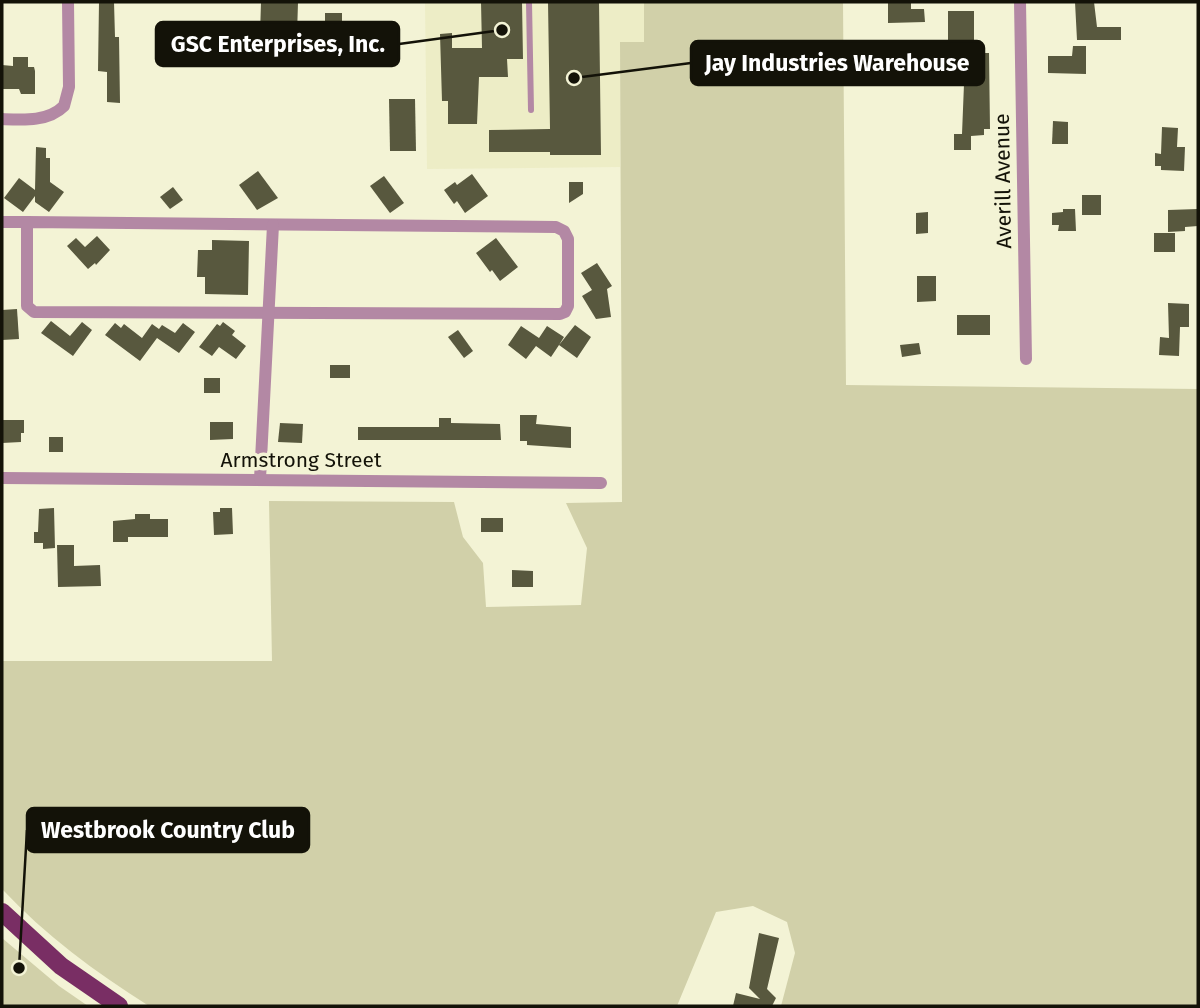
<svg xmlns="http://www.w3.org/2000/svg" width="1200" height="1008" viewBox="0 0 1200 1008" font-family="'Fira Sans',sans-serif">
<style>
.built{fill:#ededc6}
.green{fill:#d1d0a9}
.building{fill:#58583e}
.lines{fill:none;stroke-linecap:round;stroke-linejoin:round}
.lane{stroke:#b388a4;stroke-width:6}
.street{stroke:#b388a4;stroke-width:12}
.primary{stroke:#792e64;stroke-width:18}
.labels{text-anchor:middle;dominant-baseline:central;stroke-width:7;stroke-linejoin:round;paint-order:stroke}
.street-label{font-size:21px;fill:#131208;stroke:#f3f3d5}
.leader{fill:none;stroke:#131208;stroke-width:2.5}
.callout-dot{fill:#131208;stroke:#f3f3d5;stroke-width:2.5}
.callout{fill:#131208;stroke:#131208;stroke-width:2.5}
.callout-label{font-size:23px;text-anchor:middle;font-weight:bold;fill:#fff}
</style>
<rect width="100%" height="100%" fill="#f3f3d5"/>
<!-- built -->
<polygon class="built" points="425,2 644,2 645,42 620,42 620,167 427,169"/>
<!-- green -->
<g class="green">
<path d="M644,2H843L846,385L1198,389V1006H781L795,953L787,922L753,906L716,912L677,1006H149C95,972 45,935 2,889V661H272L269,501L454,502L463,537L483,563L486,607L581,605L587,548L566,503L622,502L620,42H644Z"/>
<polygon points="2,938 59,986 88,1006 2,1006"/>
</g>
<!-- building -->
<g class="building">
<polygon points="99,2 114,2 115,37 119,37 120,103 107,102 107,72 98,71"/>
<polygon points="261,2 298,2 297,35 260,34"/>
<polygon points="481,2 522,2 523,59 507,59 508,77 479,77 477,124 448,124 448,101 442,101 440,34 452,33 452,48 482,48"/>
<polygon points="548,2 599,2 601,155 550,155 550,152 489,152 489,130 550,129"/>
<polygon points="888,2 911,2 911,9 924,9 925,22 888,23"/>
<polygon points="1075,2 1094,2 1097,27 1121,27 1121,40 1077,40"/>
<polygon points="948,11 974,11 974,47 980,47 980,53 989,53 990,129 984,129 984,135 971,136 971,150 954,150 954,134 962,134 964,84 942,84 942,51 948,51"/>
<rect x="325" y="13" width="17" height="21"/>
<polygon points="1073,46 1086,46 1086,74 1048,73 1048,56 1072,56"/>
<polygon points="13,57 28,57 28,67 34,67 35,71 35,94 21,94 19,89 2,89 2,65 13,66"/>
<polygon points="389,99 415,99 416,151 390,151"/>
<polygon points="1053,121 1068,122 1068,144 1052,144"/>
<polygon points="1162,127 1178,128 1177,147 1185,147 1184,171 1161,170 1161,166 1155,166 1155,153 1161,154"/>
<polygon points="36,147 46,148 46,158 50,158 50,182 64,192 49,212 35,202 35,196 23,212 4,198 19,178 35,190"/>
<polygon points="258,171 278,198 257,210 239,185"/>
<polygon points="472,174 488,196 465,213 457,201 454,204 444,190 455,182 457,185"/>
<polygon points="384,176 404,203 390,213 370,186"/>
<polygon points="569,182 583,182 583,194 569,203"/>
<polygon points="173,187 183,200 170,209 160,197"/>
<rect x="1082" y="195" width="19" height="20"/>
<polygon points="1063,209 1075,209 1076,231 1058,231 1059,225 1052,225 1052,213 1063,212"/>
<polygon points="1198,209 1198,226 1185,227 1185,231 1168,232 1168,210"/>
<polygon points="928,212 928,233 916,234 916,213"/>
<rect x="1154" y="233" width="21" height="19"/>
<polygon points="97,236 110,250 96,265 95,263 88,269 67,246 76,238 85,247"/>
<polygon points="496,238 518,267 500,281 492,270 490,272 476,253"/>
<polygon points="212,240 249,241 248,295 205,294 205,277 197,277 198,250 212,250"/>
<polygon points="597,263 612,286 607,289 611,317 596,319 582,296 592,290 581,273"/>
<polygon points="917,276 936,276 936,301 917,302"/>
<polygon points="1168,303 1189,304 1189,327 1180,327 1179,356 1159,355 1160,337 1169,338"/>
<polygon points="17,309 19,339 2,340 2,310"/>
<rect x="957" y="315" width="33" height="20"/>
<polygon points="51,321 70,336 82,322 92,330 73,356 41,333"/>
<polygon points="223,322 235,331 232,335 246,346 236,359 219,347 212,356 199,347 217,324 220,326"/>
<polygon points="115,323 121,328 124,324 142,338 152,324 159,329 162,325 175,333 183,323 195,332 179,353 157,338 140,361 105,335"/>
<polygon points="575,325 591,337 577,358 559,345 551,357 536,346 526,359 508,345 521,326 539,338 547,326 564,337 559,345"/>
<polygon points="458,330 473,351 464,358 448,337"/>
<polygon points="919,343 921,354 902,357 900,345"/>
<rect x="330" y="365" width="20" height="13"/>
<rect x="204" y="378" width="16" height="15"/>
<polygon points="520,415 537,415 536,424 571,427 571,448 527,445 527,441 520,441"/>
<polygon points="439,418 451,418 451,423 500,424 501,440 358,440 358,427 439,427"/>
<polygon points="2,420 24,420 24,433 21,433 21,442 2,443"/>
<polygon points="210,422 233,422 233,439 210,440"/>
<polygon points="280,423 303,424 302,443 278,442"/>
<rect x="49" y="437" width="14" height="15"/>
<polygon points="54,508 55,548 43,549 43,543 34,543 34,532 38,532 39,509"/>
<polygon points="220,508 232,508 233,534 214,535 213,512 220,512"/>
<polygon points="135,514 150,514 150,519 168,519 168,537 128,537 128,542 113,542 113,521 135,519"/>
<rect x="481" y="518" width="22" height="14"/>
<polygon points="57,545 74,545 74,566 100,565 101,586 58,587"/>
<polygon points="512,570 533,571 533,587 512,587"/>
<polygon points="759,933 779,938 767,989 776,998 772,1006 733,1006 736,993 760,999 749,988"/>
</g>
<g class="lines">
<!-- lane -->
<polyline class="lane" points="529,2 531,110"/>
<!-- street -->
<g class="street">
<polyline points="1020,2 1026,359"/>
<path d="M2,119C23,120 48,122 64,106L69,87L68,2"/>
<polyline points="2,222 27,222 556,227 564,231 568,239 568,306 565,312 560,314 34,312 27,306 27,222"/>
<polyline points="2,478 601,483"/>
<polyline points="260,479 273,225"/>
</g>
<!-- primary -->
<polyline class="primary" points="2,912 61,966 119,1006"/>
</g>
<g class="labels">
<!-- street labels -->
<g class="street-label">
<text transform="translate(1003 181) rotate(-91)">Averill Avenue</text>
<text x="301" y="460">Armstrong Street</text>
</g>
</g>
<!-- callouts -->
<path class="leader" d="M502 30L399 44M574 78L691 63M19 968L27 830"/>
<g class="callout-dot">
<circle cx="502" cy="30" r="7"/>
<circle cx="574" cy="78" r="7"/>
<circle cx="19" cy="968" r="7"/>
</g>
<g class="callout">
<rect x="156" y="22" width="243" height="44" rx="7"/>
<rect x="691" y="41" width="293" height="44" rx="7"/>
<rect x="27" y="808" width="282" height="44" rx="7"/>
</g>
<g class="callout-label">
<text x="278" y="52">GSC Enterprises, Inc.</text>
<text x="837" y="71">Jay Industries Warehouse</text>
<text x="168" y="838">Westbrook Country Club</text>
</g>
<!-- border -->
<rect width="1200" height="1008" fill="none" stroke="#131208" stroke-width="7"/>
</svg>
